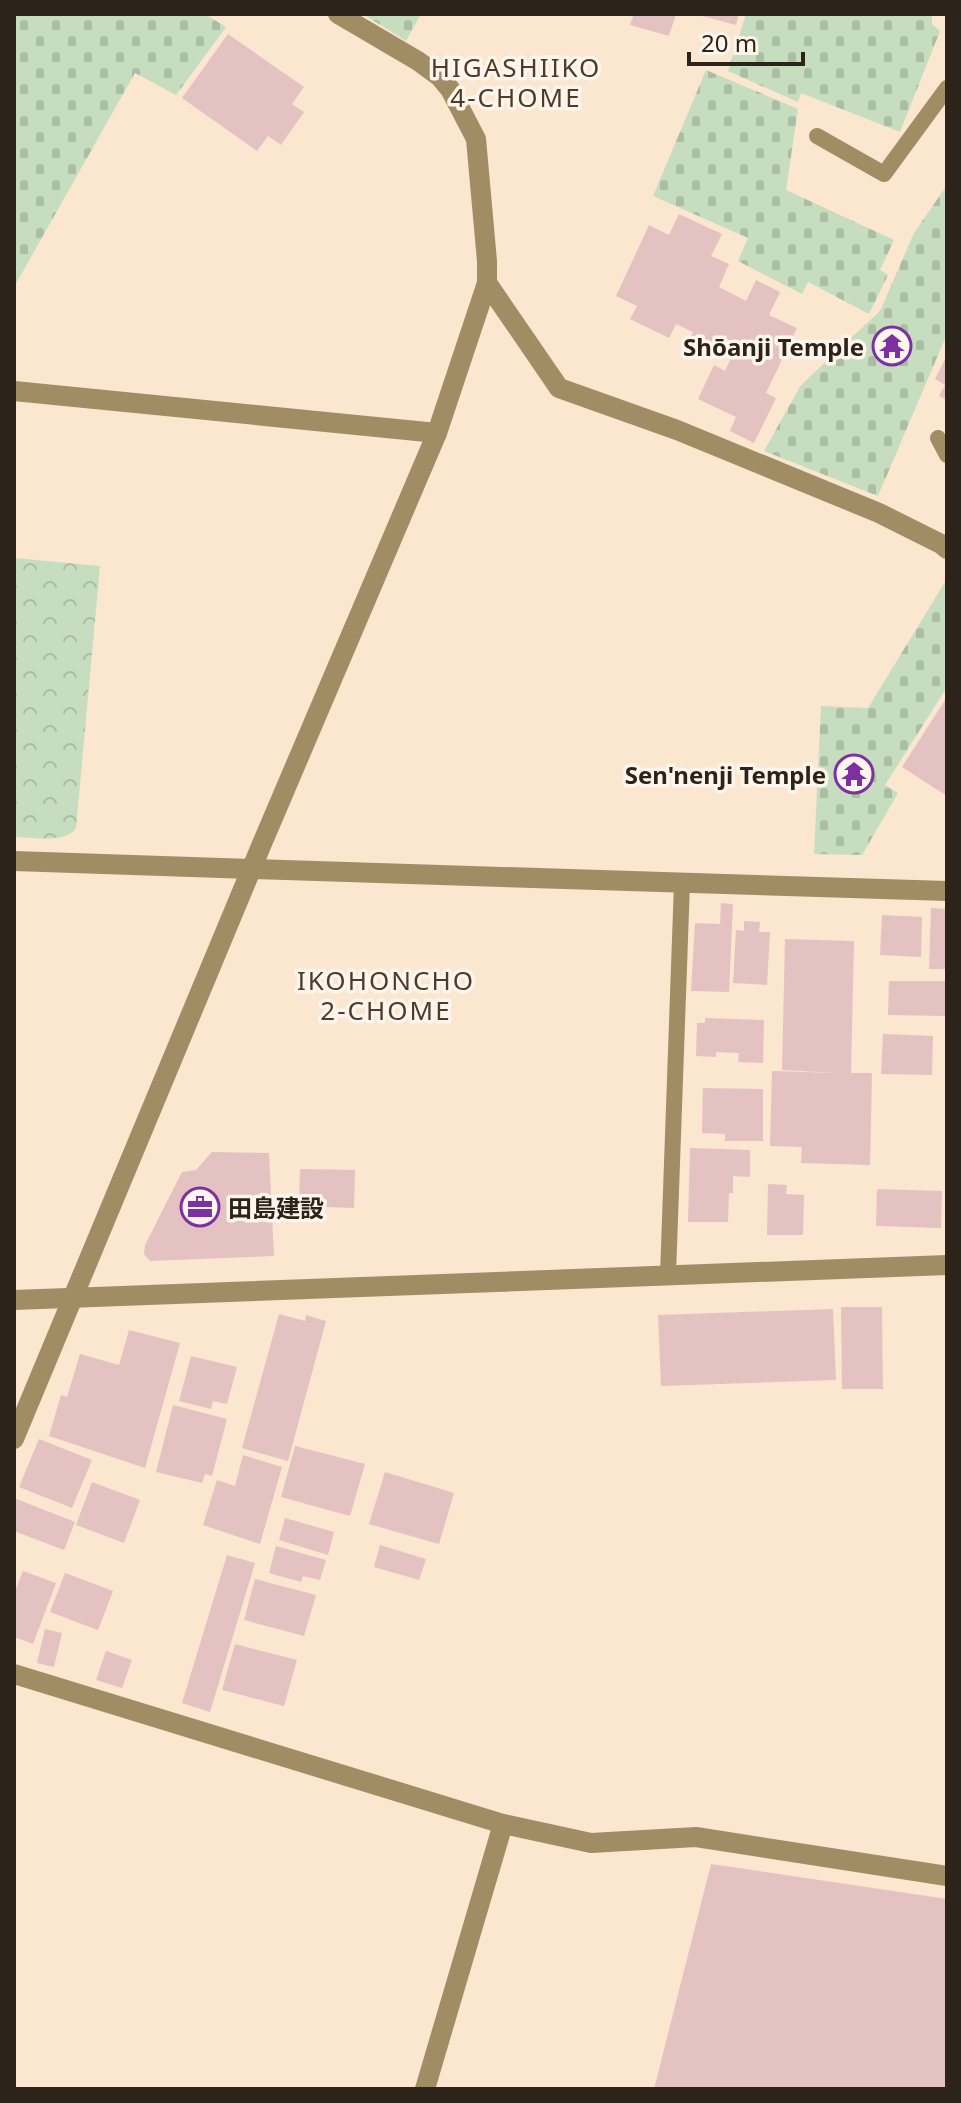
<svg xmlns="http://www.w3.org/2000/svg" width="961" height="2103" viewBox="0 0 961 2103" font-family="'Noto Sans','Noto Sans JP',sans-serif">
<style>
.cemetery{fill:url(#cemetery-stones)}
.park{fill:url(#park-crowns)}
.building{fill:#e4c2c1}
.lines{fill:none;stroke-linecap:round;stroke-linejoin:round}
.service{stroke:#a08d64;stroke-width:16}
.minor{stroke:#a08d64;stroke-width:20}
.tertiary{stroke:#a08d64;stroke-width:20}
.labels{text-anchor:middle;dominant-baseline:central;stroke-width:7;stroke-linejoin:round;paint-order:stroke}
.poi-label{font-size:24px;font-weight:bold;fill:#2c241b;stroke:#fef5ec;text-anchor:end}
.neighbourhood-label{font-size:26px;letter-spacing:2px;fill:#4d3c29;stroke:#fef5ec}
</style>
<defs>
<pattern id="cemetery-stones" width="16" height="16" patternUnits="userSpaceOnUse" patternTransform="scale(2)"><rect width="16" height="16" fill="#c6debf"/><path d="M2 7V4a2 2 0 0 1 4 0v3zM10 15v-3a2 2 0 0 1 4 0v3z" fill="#aabea4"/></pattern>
<pattern id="park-crowns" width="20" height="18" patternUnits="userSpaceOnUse" patternTransform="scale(2)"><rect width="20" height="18" fill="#c6debf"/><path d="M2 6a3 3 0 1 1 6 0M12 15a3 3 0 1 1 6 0" fill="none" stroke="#aabea4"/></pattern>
</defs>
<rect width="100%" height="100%" fill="#fbe6cf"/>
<!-- cemetery -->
<g class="cemetery">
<polygon points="14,14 205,14 226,27 176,95 135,73 14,287"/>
<polygon points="363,14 421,14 406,41"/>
<polygon points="746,14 932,14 932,24 940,31 900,132 801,93 798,102 728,71"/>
<polygon points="706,70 798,109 786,190 894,240 880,270 888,275 869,314 808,282 802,294 738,261 748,238 653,196"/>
<polygon points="947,185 947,334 878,496 764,451 801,385 880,311 914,233"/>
<polygon points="945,582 947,584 947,687 885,785 898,793 862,855 814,854 821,706 868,708"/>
</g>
<!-- park -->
<path class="park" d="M14,558L100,566L76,828C66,844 31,837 14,837Z"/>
<!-- building -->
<g class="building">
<polygon points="634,14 676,14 669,36 630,25"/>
<polygon points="695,14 739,14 736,25"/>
<polygon points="228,34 304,87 292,104 304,112 281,145 268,136 257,151 182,98"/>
<polygon points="679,214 722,234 711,256 729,264 719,287 746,301 756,280 780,292 769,315 797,328 766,393 776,398 754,443 730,431 736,417 698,399 714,365 725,371 737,344 725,338 717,355 688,341 693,332 676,324 669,338 630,319 637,306 616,296 649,225 669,235"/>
<polygon points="947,355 947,400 939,396 945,385 935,379"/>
<polygon points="947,697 947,796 902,767"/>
<polygon points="721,903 733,904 729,992 691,991 695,923 720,924"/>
<polygon points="931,908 947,909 947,969 929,969"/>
<polygon points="882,915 922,917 921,957 880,955"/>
<polygon points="744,921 760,922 759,932 770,932 767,985 733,983 736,930 744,931"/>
<polygon points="785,939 854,941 851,1073 872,1073 870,1165 801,1163 802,1147 770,1146 772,1071 836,1073 782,1070"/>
<polygon points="889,981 947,981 947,1016 888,1015"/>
<polygon points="705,1018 764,1020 763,1063 738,1062 739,1053 716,1052 716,1057 696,1056 697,1023 705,1023"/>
<polygon points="883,1034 933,1036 932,1075 881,1074"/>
<polygon points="703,1088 763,1089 763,1141 725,1141 725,1134 702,1133"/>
<polygon points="690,1148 750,1150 750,1177 733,1176 733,1193 729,1193 728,1222 688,1222"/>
<polygon points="212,1152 269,1153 274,1256 150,1261 144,1254 145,1245 182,1172 196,1170"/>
<polygon points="300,1169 355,1170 354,1208 299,1206"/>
<polygon points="768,1184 787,1185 786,1194 804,1195 803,1235 767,1235"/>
<polygon points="877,1189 942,1191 941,1228 876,1226"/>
<polygon points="841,1307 882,1307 883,1389 842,1389"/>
<polygon points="833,1309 836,1380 661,1386 658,1315"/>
<polygon points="279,1314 305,1321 306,1315 326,1321 288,1461 242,1448"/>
<polygon points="129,1330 180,1343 145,1468 49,1436 61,1395 67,1397 80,1354 119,1365"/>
<polygon points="191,1356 237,1367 227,1404 213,1401 211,1409 179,1401"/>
<polygon points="173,1405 227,1419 212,1476 205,1474 202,1483 156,1472"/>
<polygon points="39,1439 92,1460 72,1508 19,1487"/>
<polygon points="295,1446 365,1464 350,1516 281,1497"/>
<polygon points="243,1455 282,1467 260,1544 203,1525 217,1480 235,1486"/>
<polygon points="385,1472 454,1493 439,1544 369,1524"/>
<polygon points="92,1482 140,1500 124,1543 76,1525"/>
<polygon points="14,1498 75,1522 64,1550 14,1531"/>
<polygon points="285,1518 334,1532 328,1555 279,1540"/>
<polygon points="380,1545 426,1559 419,1580 374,1567"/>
<polygon points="276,1546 326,1560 320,1580 303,1576 301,1582 269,1573"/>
<polygon points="227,1555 255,1563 210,1712 182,1703"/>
<polygon points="23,1571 56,1583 33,1644 14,1637 14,1594"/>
<polygon points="65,1573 113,1591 98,1630 50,1612"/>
<polygon points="255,1579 316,1595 304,1636 244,1620"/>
<polygon points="45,1629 62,1633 54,1667 37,1663"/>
<polygon points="235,1644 297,1660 284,1706 222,1690"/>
<polygon points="106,1651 132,1660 122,1688 96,1680"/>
<polygon points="711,1864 947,1899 947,2089 654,2089"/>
</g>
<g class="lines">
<!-- service -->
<g class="service">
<polyline points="817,136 884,174 947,88"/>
<polyline points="938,438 947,455"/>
<polyline points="668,1275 682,883"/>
</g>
<!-- minor -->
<g class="minor">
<polyline points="487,283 559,388 677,430 879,513 941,544 947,549"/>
<polyline points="14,391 437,433"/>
<polyline points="14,861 251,869"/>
<polyline points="14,1439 261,846 437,433 487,283 487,261 476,139 450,89 440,77 418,61 338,14"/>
<polyline points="14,1674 503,1824 591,1843 696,1837 947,1876"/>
<polyline points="425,2089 503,1824"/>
</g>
<!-- tertiary -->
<g class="tertiary">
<polyline points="251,869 947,891"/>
<polyline points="14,1300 947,1265"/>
</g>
</g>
<!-- icons -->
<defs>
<g id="temple-ring" transform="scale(2)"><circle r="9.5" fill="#fef5ec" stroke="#7e30a2" stroke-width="1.5"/><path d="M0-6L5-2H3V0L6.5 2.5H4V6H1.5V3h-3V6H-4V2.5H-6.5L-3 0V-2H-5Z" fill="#7e30a2"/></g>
<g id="office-ring" transform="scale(2)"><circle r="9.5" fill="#fef5ec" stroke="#7e30a2" stroke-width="1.5"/><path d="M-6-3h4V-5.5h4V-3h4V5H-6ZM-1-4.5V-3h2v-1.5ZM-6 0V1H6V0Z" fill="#7e30a2"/></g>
</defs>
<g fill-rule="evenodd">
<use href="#temple-ring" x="892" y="346"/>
<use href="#temple-ring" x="854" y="774"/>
<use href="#office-ring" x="200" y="1207"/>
</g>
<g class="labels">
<!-- poi labels -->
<g class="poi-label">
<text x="864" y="346">Shōanji Temple</text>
<text x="826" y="774">Sen'nenji Temple</text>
<text x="228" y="1207" text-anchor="start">田島建設</text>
</g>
<!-- neighbourhood labels -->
<g class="neighbourhood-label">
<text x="516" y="67">HIGASHIIKO<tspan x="516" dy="30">4-CHOME</tspan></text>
<text x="386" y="980">IKOHONCHO<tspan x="386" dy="30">2-CHOME</tspan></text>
</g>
</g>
<!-- border -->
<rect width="961" height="2103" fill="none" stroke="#2c241b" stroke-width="32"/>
<!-- scale -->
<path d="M689 52v12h114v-12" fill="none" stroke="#2c241b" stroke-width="4"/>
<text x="701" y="52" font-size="24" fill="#2c241b" stroke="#fef5ec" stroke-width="6" paint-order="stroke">20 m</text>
</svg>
